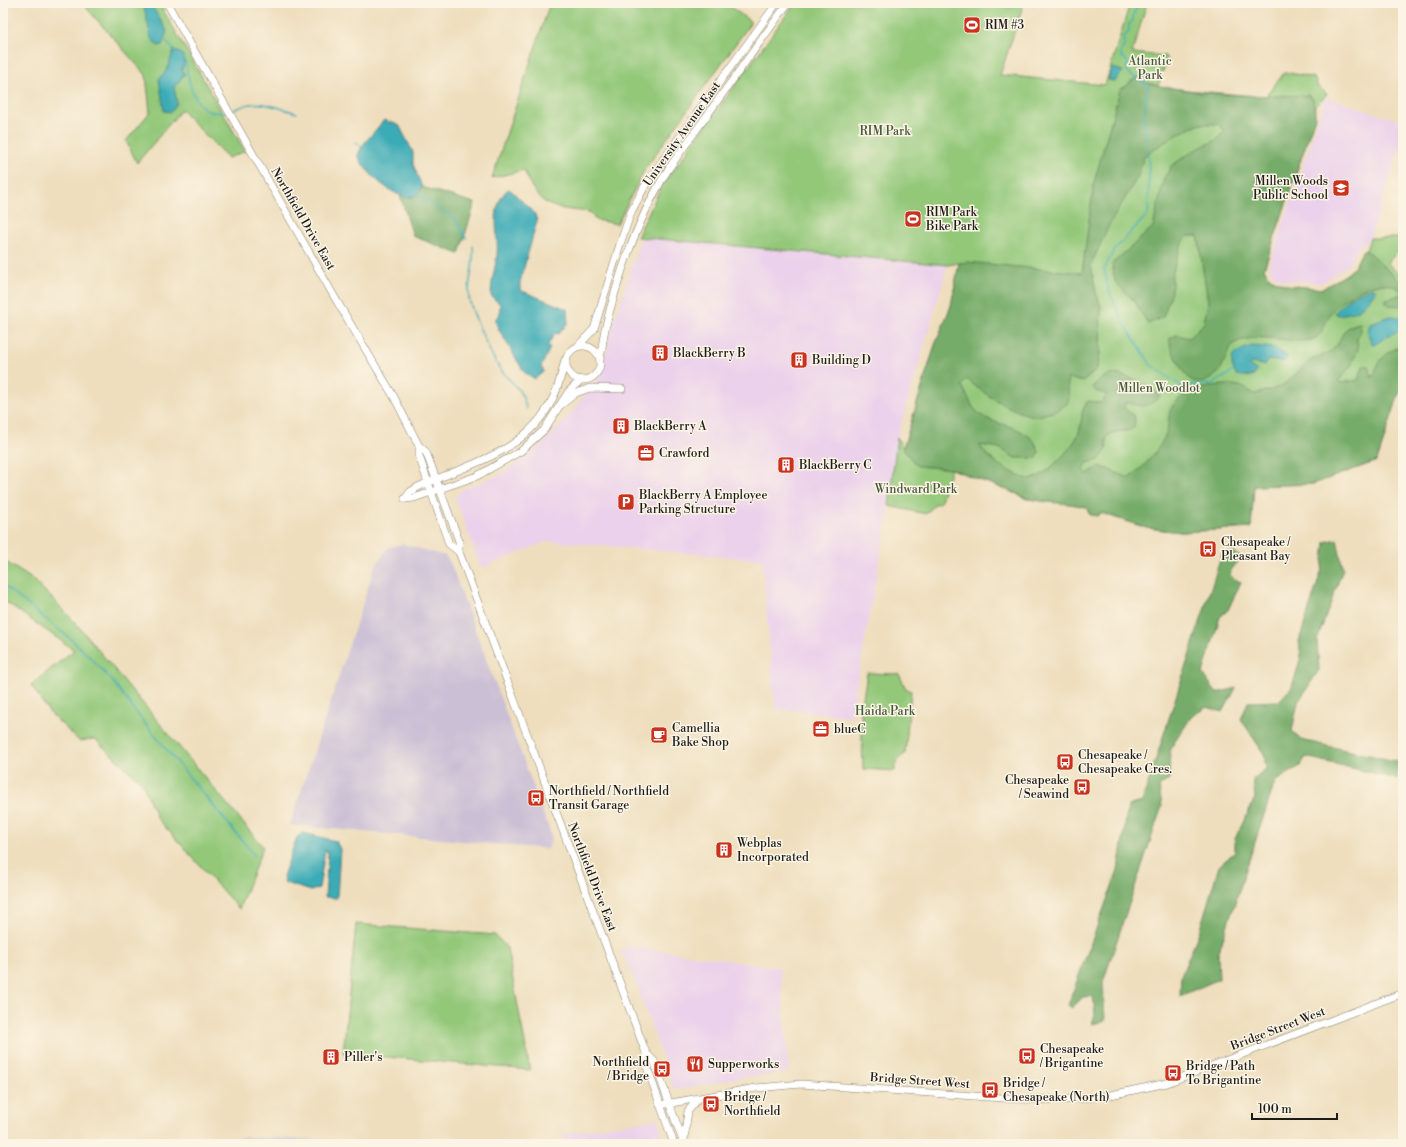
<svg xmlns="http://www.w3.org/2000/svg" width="1406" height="1147" viewBox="0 0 1406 1147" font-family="'Libre Bodoni',serif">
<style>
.built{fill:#ebd1eb}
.industrial{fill:#cbbfd5}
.green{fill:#93c879;stroke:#58724a}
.forest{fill:#76ac69;stroke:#496442}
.water{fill:#3aabb6;stroke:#2b6469}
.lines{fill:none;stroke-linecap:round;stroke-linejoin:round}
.stream{stroke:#3aabb6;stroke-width:1.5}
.secondary-casing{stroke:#857d6c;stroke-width:8}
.secondary{stroke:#fff;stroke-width:7}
.labels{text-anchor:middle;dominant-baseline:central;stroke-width:3;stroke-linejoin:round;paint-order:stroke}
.poi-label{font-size:12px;fill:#1c1c1c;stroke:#fcf5e5;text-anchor:start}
.park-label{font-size:12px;fill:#46583d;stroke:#fcf5e5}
.street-label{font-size:12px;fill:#1c1c1c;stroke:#fcf5e5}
</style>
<rect width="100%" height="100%" fill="#fcf5e5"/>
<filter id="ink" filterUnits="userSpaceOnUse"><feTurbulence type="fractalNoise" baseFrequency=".025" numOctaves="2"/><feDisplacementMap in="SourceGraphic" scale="8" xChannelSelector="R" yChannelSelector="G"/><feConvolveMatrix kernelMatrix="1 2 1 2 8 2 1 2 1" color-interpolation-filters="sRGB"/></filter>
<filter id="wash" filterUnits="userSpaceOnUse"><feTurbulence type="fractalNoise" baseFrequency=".012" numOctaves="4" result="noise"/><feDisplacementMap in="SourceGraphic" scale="16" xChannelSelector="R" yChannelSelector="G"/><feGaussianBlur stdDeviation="0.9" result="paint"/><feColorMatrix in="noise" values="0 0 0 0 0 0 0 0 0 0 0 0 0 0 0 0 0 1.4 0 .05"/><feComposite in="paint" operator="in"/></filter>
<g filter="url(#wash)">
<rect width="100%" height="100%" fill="#eedebd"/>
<!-- built -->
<g class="built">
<polygon points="1326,97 1403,122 1403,137 1370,238 1359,246 1348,265 1322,283 1282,280 1275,276 1269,267"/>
<polygon points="641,238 948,265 897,437 889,509 851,716 775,709 762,560 548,541 481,568 455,497 461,490 499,475 541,446 569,416 602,373 610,334"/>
<polygon points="631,946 780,968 789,1072 740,1078 682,1089 673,1087 633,975 620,950"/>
<polygon points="657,1119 666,1144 564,1144 562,1134"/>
</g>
<!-- industrial -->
<g class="industrial">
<polygon points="403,544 445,556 450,562 552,837 548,849 290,825 375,566 389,547"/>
<polygon points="244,1137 343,1141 343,1144 221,1144 225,1141"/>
</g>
<!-- green -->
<g class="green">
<polygon points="82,3 159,3 245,151 228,158 181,110 137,163 126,141 150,112 146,75"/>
<path d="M550,3H725L750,21V24L645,169L617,224L596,220L590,212C552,208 539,209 524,170L492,178Z"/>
<polygon points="795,3 1024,3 1000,75 1105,85 1130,3 1147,3 1132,53 1165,56 1167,59 1158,86 1188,90 1265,97 1285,72 1314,78 1318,87 1327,94 1315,106 1315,117 1264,269 1270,278 1286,285 1322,289 1347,274 1354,268 1362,252 1366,250 1370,238 1403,238 1403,246 1387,263 1403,277 1403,381 1377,461 1313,484 1254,486 1251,528 1181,532 1147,528 1072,503 1026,499 1017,494 951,469 940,503 935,504 926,514 889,506 897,437 903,448 936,342 951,306 959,263 948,265 637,237 661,187"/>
<polygon points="3,560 35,581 74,621 263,847 239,909 157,818 142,783 95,739 79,741 49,712 31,685 74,650 3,600"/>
<path d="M867,673L899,674L906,689L911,691L905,754C898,759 894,762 895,771L863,769L861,711Z"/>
<polygon points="356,924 495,935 507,948 530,1070 343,1053"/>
</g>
<!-- forest -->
<g class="forest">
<path d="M1138,76L1141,81C1192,96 1255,97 1308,95L1313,99L1315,117L1264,269L1270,278L1286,285L1322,289L1347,274L1354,268L1362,252L1366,250L1403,284V293C1385,272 1348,293 1334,309C1325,318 1325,333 1314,339C1302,344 1278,338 1265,338C1259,337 1251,338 1244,340C1227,342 1227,359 1220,371C1218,374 1215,375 1213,377C1196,390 1186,378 1179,363C1174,353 1169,349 1170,338L1177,335L1189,338L1204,323L1208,302L1198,236H1187L1180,248L1172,275V292L1163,317L1148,324L1135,302L1115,282L1112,264L1153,227L1164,178L1172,165L1195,150L1216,140L1225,131L1218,124H1201L1179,133L1144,156L1138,176L1108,227L1091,265L1096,292L1101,307L1100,354L1097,369L1083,382L1068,378C1066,386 1071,393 1068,402C1065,407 1058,410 1053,412C1048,413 1043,415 1038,416C1020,417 980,392 967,379L962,385C966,393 970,403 975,410C990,426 1016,423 1031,438C1035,441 1037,447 1039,451L1037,458H1015L999,448L980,445C984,455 1002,468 1012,472C1017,474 1024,479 1029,479C1044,479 1072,448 1078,435C1084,422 1078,413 1088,401L1101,403L1107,395L1096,391L1092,387C1097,383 1103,376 1109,375C1123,372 1151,386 1160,396C1146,409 1143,407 1126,402L1124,408L1135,417L1134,428C1124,434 1115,428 1106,438L1107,449L1099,460L1087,463L1083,470L1087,474L1100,466L1129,478C1145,466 1160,450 1167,431C1169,423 1168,413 1172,407C1182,389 1220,382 1239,386C1245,387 1250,392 1255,394C1266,391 1278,389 1287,382C1297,375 1302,365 1313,359C1318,356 1325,355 1330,352C1344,342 1338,327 1360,323L1361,330L1357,339L1358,349L1351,366L1338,381L1342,383L1358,380L1363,366H1368L1372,378C1381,358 1383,354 1403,345V381L1377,461L1313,484L1254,486L1251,528L1181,532L1147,528L1101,513L1097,516L1090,515L1086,507C1063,501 1036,505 1016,493L951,469L917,466L903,449L936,342L951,306L959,263L968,262L1082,273L1094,182L1120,90Z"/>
<path d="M422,187L475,203L459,254L413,236L400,195C411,198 416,198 422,187Z"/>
<polygon points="1403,294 1403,306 1389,305 1384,300"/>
<polygon points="1337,539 1343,569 1317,641 1319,670 1298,702 1292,731 1301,740 1400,762 1397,779 1306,757 1300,766 1275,782 1218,954 1219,979 1180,996 1181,976 1199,932 1219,866 1235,852 1235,839 1255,798 1253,779 1266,769 1264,754 1241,719 1248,702 1279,701 1292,687 1301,657 1299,641 1322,569 1325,542"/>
<polygon points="1233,551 1241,558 1231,569 1230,575 1234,579 1241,582 1228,610 1220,617 1203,673 1216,693 1236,688 1223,712 1207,707 1192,716 1170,749 1169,779 1159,787 1162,806 1103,982 1105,1021 1092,1024 1095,1014 1093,996 1083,997 1072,1008 1068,1005 1118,870 1128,806 1142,802 1222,554"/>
</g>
<!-- water -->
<g class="water">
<polygon points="143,3 150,3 167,31 162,45 158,46 151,38"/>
<polygon points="174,50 182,54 185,60 182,70 185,74 174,87 177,103 171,112 164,111 159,79 166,71"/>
<polygon points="1112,68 1123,71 1115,81 1108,80"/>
<path d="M384,120L399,125L413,152V164L422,187C419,191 417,196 412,197C395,200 362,170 358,155L362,146Z"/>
<path d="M508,189L512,191L535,214L537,221L520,282V290L567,309L568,323L558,334L555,333L548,345L550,348L541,367L544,371L535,379L524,372L498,328L495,320L499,315L500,304L491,296C491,282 495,269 497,255C499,233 489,207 508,189Z"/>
<path d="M1372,288L1376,290C1366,304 1361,312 1344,314C1340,315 1339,316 1335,313C1343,301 1358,291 1372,288Z"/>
<polygon points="1390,316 1403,317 1403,330 1389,335 1376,344 1371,343 1368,333 1370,323"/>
<path d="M1252,346L1275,348L1288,357L1283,362L1269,360L1265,365L1250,363L1249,365L1257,371C1252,379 1245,376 1236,375C1226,354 1235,352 1252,346Z"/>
<polygon points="303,833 336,841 340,849 337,898 325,897 328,853 325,850 319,888 311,891 285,883 283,876 297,837"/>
</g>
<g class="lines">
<!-- stream -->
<g class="stream">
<polyline points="141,3 144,8"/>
<polyline points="1138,3 1138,6 1134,12 1133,20 1129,24 1129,32 1123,37 1124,46 1121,51 1121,56 1128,62 1126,69 1128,73 1148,86 1144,117 1149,169 1148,214 1114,250 1104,270 1109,291 1125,325 1151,365 1181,386 1212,384 1234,371"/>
<polyline points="165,40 174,50"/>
<path d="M185,60C189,78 190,101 208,111C213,114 222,112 227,112"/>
<path d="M231,112C255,96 272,106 297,113"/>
<polyline points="355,142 363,147"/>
<polyline points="418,194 455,219 466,238"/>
<path d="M473,246C475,264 467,285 469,298C472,313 491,356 500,369C511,383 524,390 526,409"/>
<polyline points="3,585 72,640 92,659 114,683 142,720 255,856"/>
</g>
</g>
</g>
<g filter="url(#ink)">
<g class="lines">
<!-- secondary casing -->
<g class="secondary-casing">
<g id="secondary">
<polyline points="167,3 335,298 394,397 419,446 426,452 459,541 459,552 646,1053 654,1061 684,1144"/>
<circle cx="583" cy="363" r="17"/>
<polyline points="578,346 594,329 620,244 631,212 647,182 777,3"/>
<path d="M600,359C602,349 603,339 605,329C619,273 638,217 669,168L788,3"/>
<polyline points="561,405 576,393 590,388 622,389"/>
<polyline points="419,446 419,456 449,544 459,552"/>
<path d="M405,499L410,492L418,487C468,464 527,453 553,398C559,386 562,373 565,360"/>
<polyline points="405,499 414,498 477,476 521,451 544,430 569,391 581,380"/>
<polyline points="646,1053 646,1064 674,1144"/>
<polyline points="660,1105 756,1088 801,1084 1017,1099 1065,1100 1106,1096 1167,1083 1403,993"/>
<polyline points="684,1140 688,1111 698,1099"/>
</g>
</g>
<!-- secondary -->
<use href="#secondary" class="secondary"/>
</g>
</g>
<!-- icons -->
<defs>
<g id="stadium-square" transform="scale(0.9)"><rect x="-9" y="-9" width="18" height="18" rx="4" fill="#c8321e" stroke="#fcf5e5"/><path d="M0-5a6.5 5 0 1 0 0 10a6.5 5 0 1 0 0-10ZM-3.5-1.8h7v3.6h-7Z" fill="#fff"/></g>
<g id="school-square" transform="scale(0.9)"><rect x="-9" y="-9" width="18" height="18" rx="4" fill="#c8321e" stroke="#fcf5e5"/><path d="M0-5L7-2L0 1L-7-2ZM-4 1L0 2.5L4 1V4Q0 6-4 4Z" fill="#fff"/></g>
<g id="building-square" transform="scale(0.9)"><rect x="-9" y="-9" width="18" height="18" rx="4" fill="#c8321e" stroke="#fcf5e5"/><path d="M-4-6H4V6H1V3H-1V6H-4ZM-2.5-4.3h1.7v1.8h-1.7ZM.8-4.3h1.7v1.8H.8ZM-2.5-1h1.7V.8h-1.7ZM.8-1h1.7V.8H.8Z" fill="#fff"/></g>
<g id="office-square" transform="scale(0.9)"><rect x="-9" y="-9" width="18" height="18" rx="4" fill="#c8321e" stroke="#fcf5e5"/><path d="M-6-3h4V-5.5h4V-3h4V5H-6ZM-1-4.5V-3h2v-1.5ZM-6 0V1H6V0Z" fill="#fff"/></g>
<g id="parking-square" transform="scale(0.9)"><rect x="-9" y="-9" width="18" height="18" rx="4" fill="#c8321e" stroke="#fcf5e5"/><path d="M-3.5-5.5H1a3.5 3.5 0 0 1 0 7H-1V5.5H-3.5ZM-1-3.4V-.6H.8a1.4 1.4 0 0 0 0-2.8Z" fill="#fff"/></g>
<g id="bus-square" transform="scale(0.9)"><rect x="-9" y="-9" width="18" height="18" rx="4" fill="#c8321e" stroke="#fcf5e5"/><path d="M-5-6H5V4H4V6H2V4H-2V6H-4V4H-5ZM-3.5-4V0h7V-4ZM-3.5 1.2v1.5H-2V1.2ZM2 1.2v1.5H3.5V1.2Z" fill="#fff"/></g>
<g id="cafe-square" transform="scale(0.9)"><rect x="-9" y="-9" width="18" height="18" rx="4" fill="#c8321e" stroke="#fcf5e5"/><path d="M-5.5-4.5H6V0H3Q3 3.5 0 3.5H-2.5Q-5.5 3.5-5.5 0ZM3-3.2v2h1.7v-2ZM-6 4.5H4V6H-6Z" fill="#fff"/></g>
<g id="restaurant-square" transform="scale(0.9)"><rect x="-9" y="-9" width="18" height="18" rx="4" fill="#c8321e" stroke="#fcf5e5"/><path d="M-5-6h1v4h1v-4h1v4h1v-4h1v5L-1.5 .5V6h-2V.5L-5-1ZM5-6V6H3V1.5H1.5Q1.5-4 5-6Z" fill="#fff"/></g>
</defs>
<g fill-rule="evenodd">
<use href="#stadium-square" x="972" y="25"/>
<use href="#school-square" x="1341" y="188"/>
<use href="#stadium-square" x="913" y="219"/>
<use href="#building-square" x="660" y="353"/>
<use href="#building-square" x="799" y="360"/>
<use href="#building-square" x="621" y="426"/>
<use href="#office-square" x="646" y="453"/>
<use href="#building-square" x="786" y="465"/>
<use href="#parking-square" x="626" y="502"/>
<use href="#bus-square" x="1208" y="549"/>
<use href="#office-square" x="821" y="729"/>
<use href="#cafe-square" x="659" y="735"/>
<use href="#bus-square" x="1065" y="762"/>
<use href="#bus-square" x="1082" y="787"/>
<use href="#bus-square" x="536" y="798"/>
<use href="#building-square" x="724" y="850"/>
<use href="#bus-square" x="1027" y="1056"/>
<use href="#building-square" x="331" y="1057"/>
<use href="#restaurant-square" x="695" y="1064"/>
<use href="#bus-square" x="662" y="1069"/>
<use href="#bus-square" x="1173" y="1073"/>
<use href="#bus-square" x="990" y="1090"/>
<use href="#bus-square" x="711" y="1104"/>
</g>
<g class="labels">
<!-- poi labels -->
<g class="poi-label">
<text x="985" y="25">RIM #3</text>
<text x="1328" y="181" text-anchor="end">Millen Woods<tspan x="1328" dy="14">Public School</tspan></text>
<text x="926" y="212">RIM Park<tspan x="926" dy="14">Bike Park</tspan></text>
<text x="673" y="353">BlackBerry B</text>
<text x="812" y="360">Building D</text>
<text x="634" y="426">BlackBerry A</text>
<text x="659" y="453">Crawford</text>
<text x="799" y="465">BlackBerry C</text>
<text x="639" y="495">BlackBerry A Employee<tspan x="639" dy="14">Parking Structure</tspan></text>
<text x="1221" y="542">Chesapeake /<tspan x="1221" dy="14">Pleasant Bay</tspan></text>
<text x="672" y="728">Camellia<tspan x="672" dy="14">Bake Shop</tspan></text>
<text x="834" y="729">blueC</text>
<text x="1078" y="755">Chesapeake /<tspan x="1078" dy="14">Chesapeake Cres.</tspan></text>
<text x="1069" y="780" text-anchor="end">Chesapeake<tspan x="1069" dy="14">/ Seawind</tspan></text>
<text x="549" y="791">Northfield / Northfield<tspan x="549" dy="14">Transit Garage</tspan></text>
<text x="737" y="843">Webplas<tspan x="737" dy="14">Incorporated</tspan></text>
<text x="1040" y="1049">Chesapeake<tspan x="1040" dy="14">/ Brigantine</tspan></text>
<text x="344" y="1057">Piller's</text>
<text x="649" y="1062" text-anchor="end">Northfield<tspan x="649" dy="14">/ Bridge</tspan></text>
<text x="708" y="1064">Supperworks</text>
<text x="1186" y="1066">Bridge / Path<tspan x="1186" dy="14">To Brigantine</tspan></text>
<text x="1003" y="1083">Bridge /<tspan x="1003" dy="14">Chesapeake (North)</tspan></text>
<text x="724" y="1097">Bridge /<tspan x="724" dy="14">Northfield</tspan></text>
</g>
<!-- park labels -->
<g class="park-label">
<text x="1150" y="61">Atlantic<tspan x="1150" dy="14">Park</tspan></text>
<text x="885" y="131">RIM Park</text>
<text x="1159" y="388">Millen Woodlot</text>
<text x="916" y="489">Windward Park</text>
<text x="885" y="711">Haida Park</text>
</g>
<!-- street labels -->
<g class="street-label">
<text transform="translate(682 134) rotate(-55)">University Avenue East</text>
<text transform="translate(303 219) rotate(60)">Northfield Drive East</text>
<text transform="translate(592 877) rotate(69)">Northfield Drive East</text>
<text transform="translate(1278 1029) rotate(-21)">Bridge Street West</text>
<text transform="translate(920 1081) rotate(4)">Bridge Street West</text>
</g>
</g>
<!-- margin -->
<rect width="1406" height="1147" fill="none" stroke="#fcf5e5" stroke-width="16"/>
<!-- scale -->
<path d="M1252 1113v6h85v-6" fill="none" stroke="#1c1c1c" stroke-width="2"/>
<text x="1258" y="1113" font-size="12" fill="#1c1c1c" stroke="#fcf5e5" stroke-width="3" paint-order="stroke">100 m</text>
</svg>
